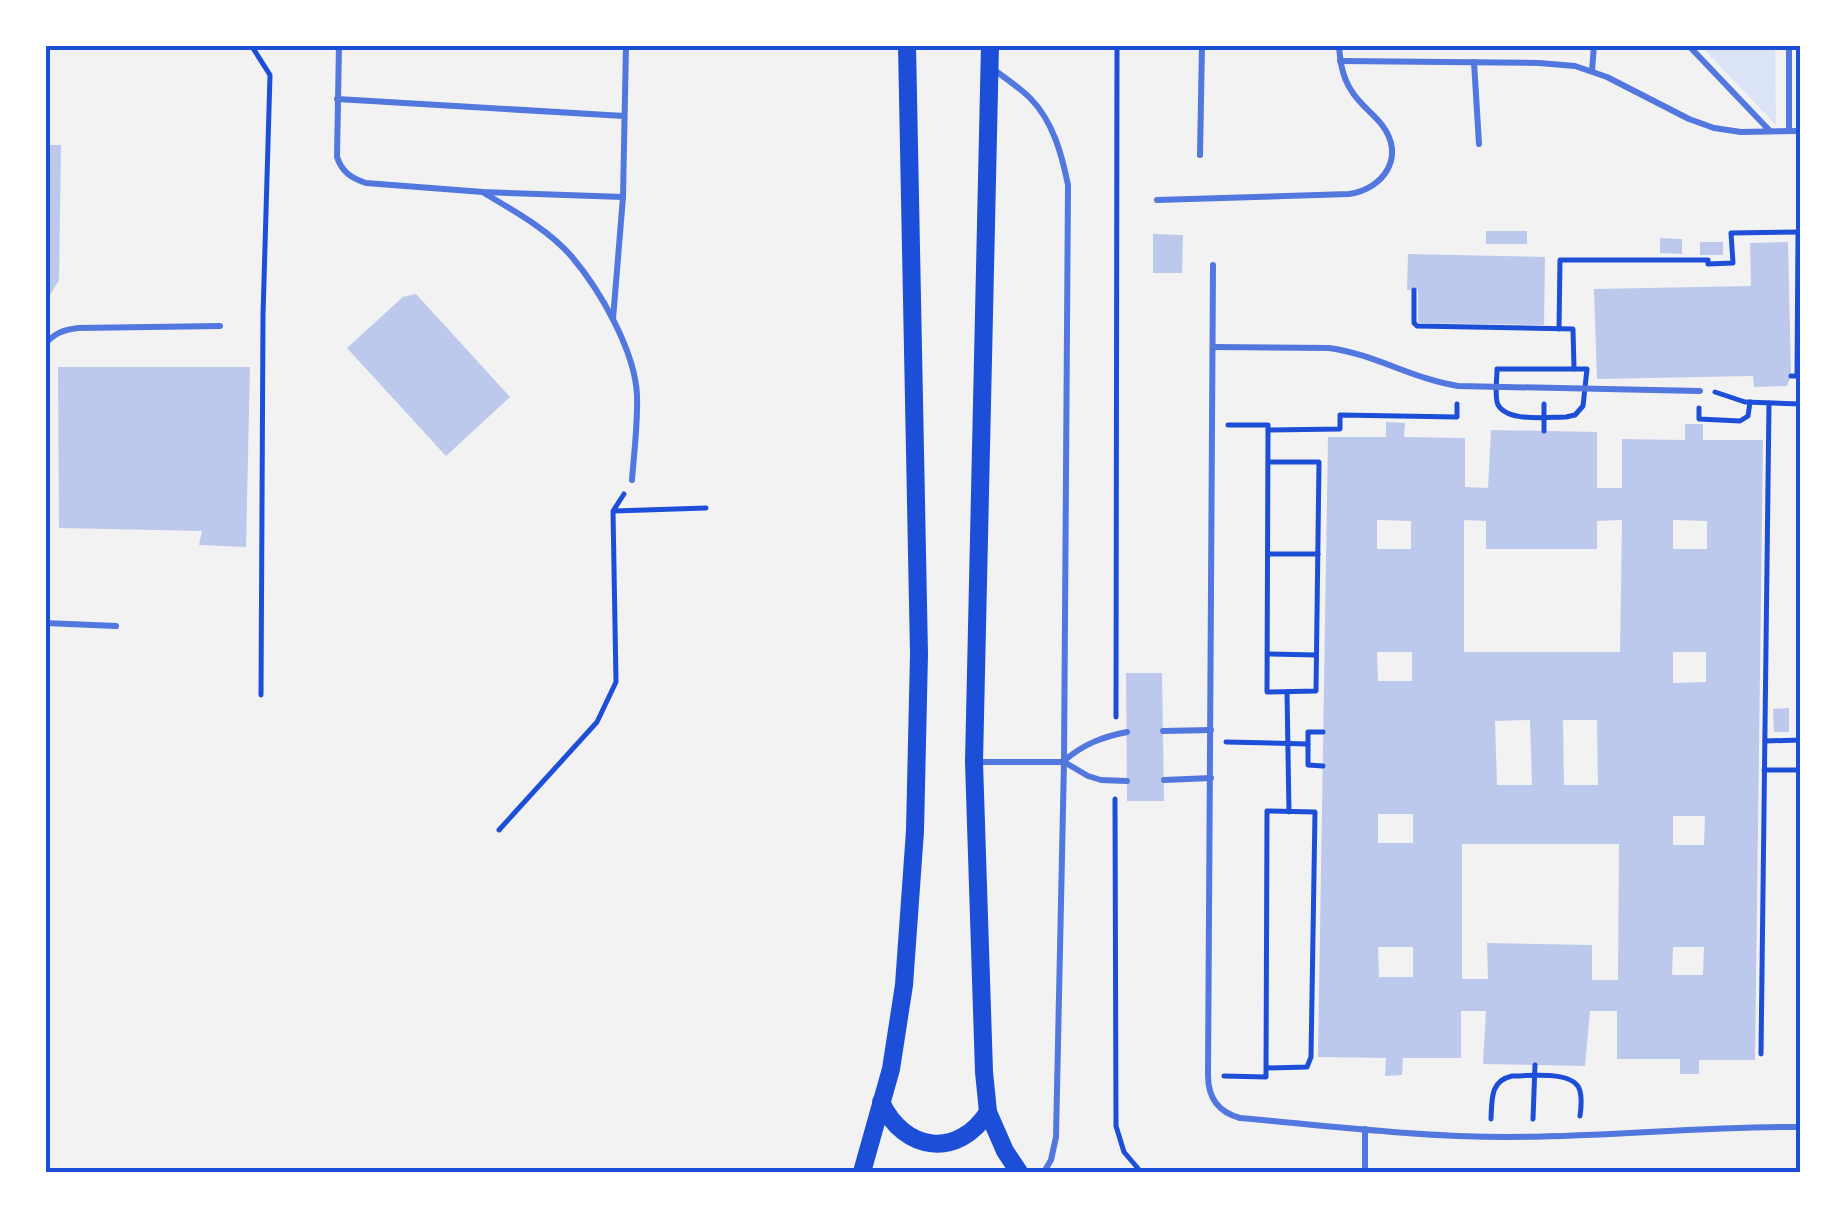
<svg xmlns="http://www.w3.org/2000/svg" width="1845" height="1217" viewBox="0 0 1845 1217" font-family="'Fira Sans',sans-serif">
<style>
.green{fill:#dbe4f7}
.building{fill:#bdc9ec;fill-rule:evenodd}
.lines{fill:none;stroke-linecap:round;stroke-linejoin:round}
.path{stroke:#1d4ed8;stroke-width:5}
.service{stroke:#5277de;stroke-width:6}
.secondary{stroke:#1d4ed8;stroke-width:18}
.neatline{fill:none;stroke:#1d4ed8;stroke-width:4}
</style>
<rect width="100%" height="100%" fill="#f2f2f2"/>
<!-- green -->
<polygon class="green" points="1700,45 1775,45 1776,125"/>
<!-- building -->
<g class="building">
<polygon points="45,145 61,145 59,280 50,295 45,295"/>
<rect x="1486" y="231" width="41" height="13"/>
<polygon points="1153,234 1183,235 1182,273 1153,273"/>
<polygon points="1660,238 1682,239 1682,254 1660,253"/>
<rect x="1700" y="242" width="23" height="13"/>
<polygon points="1788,242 1791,376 1787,386 1754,387 1753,376 1597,379 1594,289 1751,286 1750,243"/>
<polygon points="1408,254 1545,257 1544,325 1418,323 1418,290 1407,290"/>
<polygon points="416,294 510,397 446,456 347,348 403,297"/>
<polygon points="58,367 250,367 246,547 199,545 202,531 59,528"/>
<path d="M1386,422L1405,423L1404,437L1465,438V487L1488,488L1491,430L1597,432V488H1622V439L1685,440V424H1703V440H1763L1755,1060H1699V1074H1680V1059H1617V1011H1590L1585,1066L1483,1064L1486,1011H1461V1058H1403L1402,1075L1385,1076L1386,1058L1318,1057L1328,437H1386ZM1377,520L1411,521V549H1377ZM1464,520L1486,521V549H1597V521L1622,520L1620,652H1464ZM1673,520L1707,521V549H1673ZM1377,652H1412V681H1378ZM1673,652H1706V682L1673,683ZM1530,720L1532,785H1497L1495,721ZM1563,720H1597L1598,785H1564ZM1378,814H1413V843H1378ZM1673,816H1705L1704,845H1673ZM1462,844H1619L1618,980H1592V945L1487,943L1488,979H1462ZM1378,947H1413V977H1379ZM1673,947H1704L1703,975H1672Z"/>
<polygon points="1126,673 1162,673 1164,801 1127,801"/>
<polygon points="1789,708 1789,732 1774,732 1773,709"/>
</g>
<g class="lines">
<!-- path -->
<g class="path">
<polyline points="251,45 270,75 263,315 261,695"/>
<polyline points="1414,290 1414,323 1417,326 1573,329 1574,369"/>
<polyline points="1559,329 1560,260 1708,260 1708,264 1733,263 1731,233 1800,232"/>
<path d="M1497,369H1587L1583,406L1575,415L1566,417C1548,417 1503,423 1497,402C1495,392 1497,379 1497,369Z"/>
<polyline points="1791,376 1797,376 1798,232"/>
<polyline points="1715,392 1745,402 1800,404"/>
<polyline points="1544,404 1544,431"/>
<polyline points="1699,408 1699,419 1740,421 1748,416 1750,402"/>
<polyline points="1228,425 1268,425 1268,430 1267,692 1316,691 1319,462 1268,462"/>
<polyline points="1268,430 1340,429 1340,415 1457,417 1457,404"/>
<polyline points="614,511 706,508"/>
<polyline points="1268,554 1318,554"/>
<polyline points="1800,619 1800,687"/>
<polyline points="1268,654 1316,655"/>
<polyline points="1287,692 1289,812"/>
<polyline points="1116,717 1117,45"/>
<polyline points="1765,741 1800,740"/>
<polyline points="1226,742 1308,744"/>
<polyline points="1323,766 1308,765 1308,732 1323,732"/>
<polyline points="1764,770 1800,770"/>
<polyline points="1115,799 1116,1126 1124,1152 1141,1172"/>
<polyline points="499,830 597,722 616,682 613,511 624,494"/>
<polyline points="1761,1054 1769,403"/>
<polyline points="1224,1076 1266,1077 1267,811 1315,812 1311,1057 1307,1067 1266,1068"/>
<path d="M1491,1119C1492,1099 1490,1081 1512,1076C1530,1076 1575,1070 1580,1091C1582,1099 1581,1109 1580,1116"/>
<polyline points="1533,1119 1535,1065"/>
</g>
<!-- service -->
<g class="service">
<path d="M339,45L337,157C342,172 351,178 366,183L483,192L623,197"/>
<polyline points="1688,45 1770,131"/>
<polyline points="1789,45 1789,131"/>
<polyline points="1340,61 1539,63 1575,66 1607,77 1689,119 1714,128 1741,132 1800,131"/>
<polyline points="1474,62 1479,144"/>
<path d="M993,69C1005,78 1019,87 1030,98C1053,121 1062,155 1068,185L1064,762L1056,1137L1051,1160L1044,1172"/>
<polyline points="1592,71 1594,45"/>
<polyline points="337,99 624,116"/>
<polyline points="1200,155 1202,45"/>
<path d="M484,193C514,211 549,230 572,257C600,290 635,351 637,395C638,423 634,453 632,480"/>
<path d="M1157,200L1349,194C1384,189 1406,156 1382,125C1373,113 1359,104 1351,90C1342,76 1340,61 1339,45"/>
<path d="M1213,265L1208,1075C1208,1098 1218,1112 1240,1118C1329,1126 1419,1137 1508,1137C1606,1137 1703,1126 1800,1127"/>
<polyline points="613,319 623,197 626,45"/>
<path d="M45,344C55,333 63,330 78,328L220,326"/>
<path d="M1213,347L1329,348C1374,354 1413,379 1458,386L1700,391"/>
<polyline points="45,623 116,626"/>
<polyline points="1163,731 1211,730"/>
<path d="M1065,760C1084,744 1102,737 1127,732"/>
<polyline points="978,762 1064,762 1088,776 1101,780 1127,781"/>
<polyline points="1164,780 1211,778"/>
<polyline points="1365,1172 1365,1129"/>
</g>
<!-- secondary -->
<g class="secondary">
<polyline points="990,45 974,762 984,1072 988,1112 1005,1151 1019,1172"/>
<path d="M881,1102C904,1152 958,1159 988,1112"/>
<polyline points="862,1172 891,1069 904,985 915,831 919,654 907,45"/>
</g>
</g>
<!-- border -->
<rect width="1845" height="1217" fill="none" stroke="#ffffff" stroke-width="95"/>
<rect x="48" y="48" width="1750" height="1122" class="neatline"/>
</svg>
